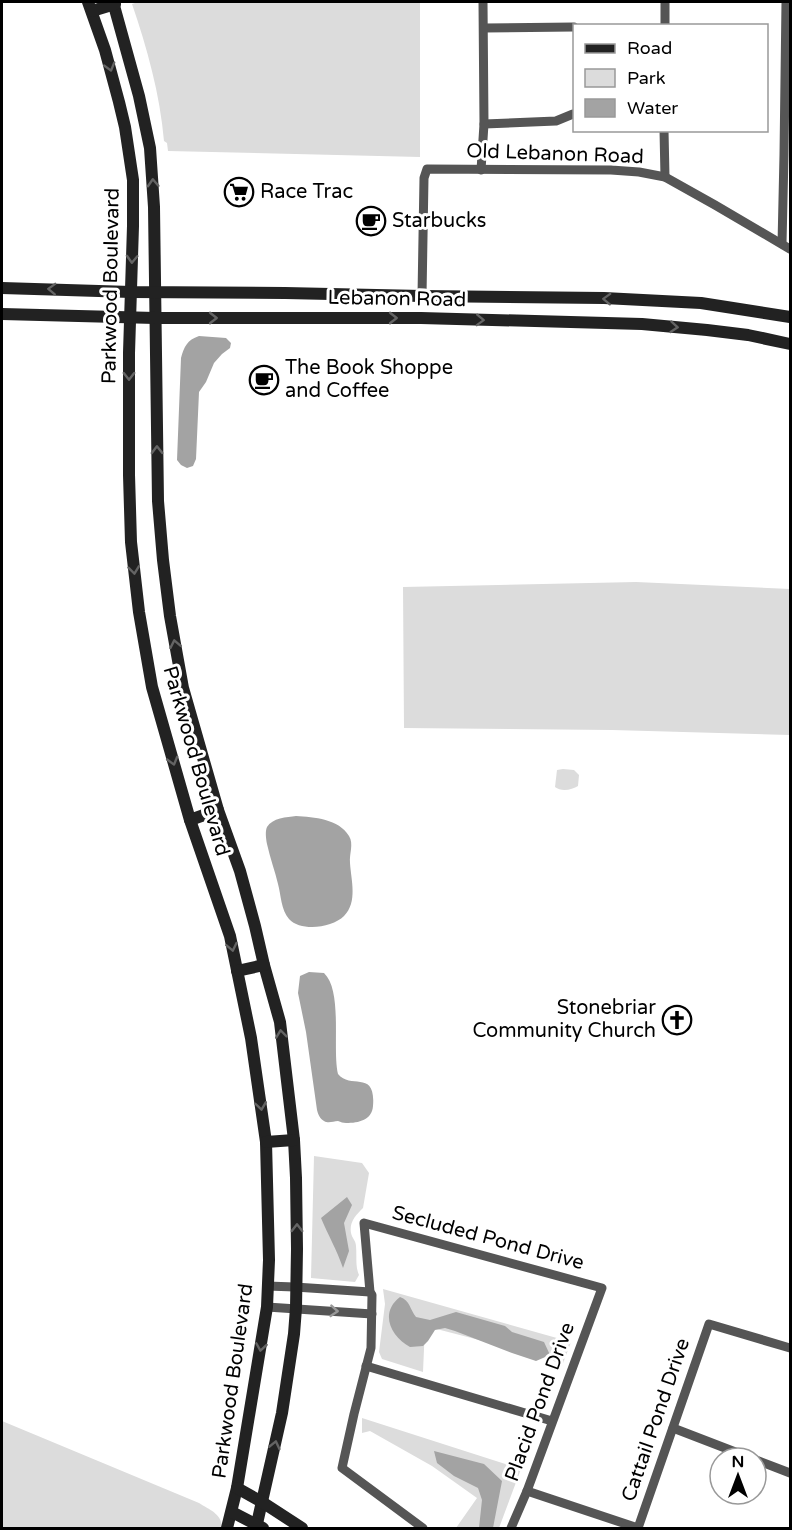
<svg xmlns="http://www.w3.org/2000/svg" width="792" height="1530" viewBox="0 0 792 1530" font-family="'Varela Round',sans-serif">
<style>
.green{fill:#dcdcdc}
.water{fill:#a3a3a3}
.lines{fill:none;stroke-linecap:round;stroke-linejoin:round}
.street{stroke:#555;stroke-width:9}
.secondary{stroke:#222;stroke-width:12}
.oneway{stroke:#646464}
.oneway2{stroke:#999}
.labels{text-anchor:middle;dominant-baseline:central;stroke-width:6;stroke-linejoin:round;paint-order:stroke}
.street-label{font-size:20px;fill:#000;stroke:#fff}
.poi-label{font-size:20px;fill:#000;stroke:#fff;text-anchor:start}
</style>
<rect width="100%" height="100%" fill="#fff"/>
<!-- green -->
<g class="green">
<path d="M138,2H420V157L168,151L167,143L164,141C160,94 147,48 132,4Z"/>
<polygon points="636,582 790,589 790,735 612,730 404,728 403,587"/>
<path d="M563,769L574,770L579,775L578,786C572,790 561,792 555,787L557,770Z"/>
<path d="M314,1156L362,1163L369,1173L363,1208C356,1215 349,1222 351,1233C352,1238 356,1241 356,1246C357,1256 355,1266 359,1275L355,1282L311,1278Z"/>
<polygon points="383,1289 571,1342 562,1366 549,1358 425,1326 423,1372 382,1359 379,1352 385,1304"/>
<polygon points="362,1418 521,1469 499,1528 456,1528 477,1498 432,1466 370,1431 362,1433"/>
<path d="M2,1421L199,1503C210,1510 222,1514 222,1528H2Z"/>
</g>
<!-- water -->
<g class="water">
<path d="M199,336L226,338L231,343L230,348L222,354L214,363L206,382L199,392L196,459L193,466L187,468L181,465L177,460L181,358C184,347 187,340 199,336Z"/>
<path d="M296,816C314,817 339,819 349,836C354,844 349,854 350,863C351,880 358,902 344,916C332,928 301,932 289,919C281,910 281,895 278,884C275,871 270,858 267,844C266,839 265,831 267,827C272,818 287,817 296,816Z"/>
<path d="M309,972L324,973C343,991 332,1048 338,1074C351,1090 376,1069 373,1106C372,1120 359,1123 346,1123C343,1123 341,1122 338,1121C333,1121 329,1124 324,1121C320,1119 318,1114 317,1110L306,1032L298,993L300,976Z"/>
<path d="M347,1197L352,1205L344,1223L349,1251L343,1268C337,1250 328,1235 321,1218Z"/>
<path d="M400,1297C410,1300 410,1310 416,1317L430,1320L456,1312L505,1326L512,1332L544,1342L550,1355L536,1361L512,1353L455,1331L445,1328L435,1330L428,1341L423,1346L410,1347C391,1337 379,1313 400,1297Z"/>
<polygon points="434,1451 484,1464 502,1481 493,1528 479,1528 482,1500 478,1488 454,1476 437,1463"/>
</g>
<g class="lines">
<!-- street -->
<g class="street">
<polyline points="665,26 665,2"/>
<polyline points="484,28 574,27"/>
<polyline points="484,124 556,121 573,114"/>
<polyline points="664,130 665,177"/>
<polyline points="481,170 484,124 483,2"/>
<polyline points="782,244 784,155 786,2"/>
<polyline points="422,296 424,178 427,169 611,170 639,172 665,177 715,205 790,249"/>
<polyline points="267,1286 295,1287 370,1292"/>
<polyline points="267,1307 372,1314"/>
<polyline points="366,1366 552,1421"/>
<polyline points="673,1428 751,1458"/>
<polyline points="756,1460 790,1473"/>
<polyline points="527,1491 638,1528"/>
<polyline points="423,1528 342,1468 354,1414 371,1348 372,1295 370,1292 364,1223 602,1288 527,1491 511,1528"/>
<polyline points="638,1528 709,1324 790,1348"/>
</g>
<!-- secondary -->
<g class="secondary">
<polyline points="88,2 105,50 119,102 125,127 133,180 133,226 129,353 129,475 131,542 139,612 152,687 190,820 230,936 251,1038 266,1142 269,1260 267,1307 237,1488 227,1528"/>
<polyline points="113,2 139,96 150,148 154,207 158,501 163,560 170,616 183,688 218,810 240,871 255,926 264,965 280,1022 294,1140 296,1178 297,1249 296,1308 294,1334 282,1413 256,1528"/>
<polyline points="92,11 115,4"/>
<polyline points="2,288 131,292 285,293 422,296 604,298 701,303 790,317"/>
<polyline points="2,314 155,318 421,318 642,324 707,330 748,335 790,344"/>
<polyline points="190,820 218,810"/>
<polyline points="237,971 264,965"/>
<polyline points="266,1142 294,1140"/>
<polyline points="237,1488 262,1502 302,1528"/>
<polyline points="232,1512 263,1528"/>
</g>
</g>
<!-- one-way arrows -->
<defs><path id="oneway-chevron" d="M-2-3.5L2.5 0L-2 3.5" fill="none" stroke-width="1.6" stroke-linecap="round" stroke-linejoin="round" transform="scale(1.5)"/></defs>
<g class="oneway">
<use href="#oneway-chevron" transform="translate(110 67) rotate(74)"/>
<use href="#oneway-chevron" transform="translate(153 183) rotate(-93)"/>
<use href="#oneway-chevron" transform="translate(132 259) rotate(92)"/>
<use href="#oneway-chevron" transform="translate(52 289) rotate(-178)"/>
<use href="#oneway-chevron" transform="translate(607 299) rotate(-178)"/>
<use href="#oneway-chevron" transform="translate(213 318)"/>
<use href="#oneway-chevron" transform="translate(393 318)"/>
<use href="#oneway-chevron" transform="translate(480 320) rotate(2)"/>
<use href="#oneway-chevron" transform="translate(674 327) rotate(5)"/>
<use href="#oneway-chevron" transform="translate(129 376) rotate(90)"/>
<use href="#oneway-chevron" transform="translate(157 450) rotate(-91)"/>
<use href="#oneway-chevron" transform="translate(134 570) rotate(83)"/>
<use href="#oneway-chevron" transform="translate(175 644) rotate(-101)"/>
<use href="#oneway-chevron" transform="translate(173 761) rotate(74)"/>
<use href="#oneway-chevron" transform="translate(232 947) rotate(78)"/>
<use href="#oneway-chevron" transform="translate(281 1034) rotate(-97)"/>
<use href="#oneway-chevron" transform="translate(261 1106) rotate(82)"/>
<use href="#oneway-chevron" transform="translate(297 1228) rotate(-90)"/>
<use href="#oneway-chevron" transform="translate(261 1347) rotate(99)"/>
<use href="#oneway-chevron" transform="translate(275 1445) rotate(-77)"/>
</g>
<use class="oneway2" href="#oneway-chevron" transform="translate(334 1311) rotate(4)"/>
<!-- icons -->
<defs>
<g id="supermarket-ring" transform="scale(1.5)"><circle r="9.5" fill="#fff" stroke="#000" stroke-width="1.5"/><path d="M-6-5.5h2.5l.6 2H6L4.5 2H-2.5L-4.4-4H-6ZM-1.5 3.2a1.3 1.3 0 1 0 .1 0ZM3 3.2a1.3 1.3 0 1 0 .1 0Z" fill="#000"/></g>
<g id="cafe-ring" transform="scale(1.5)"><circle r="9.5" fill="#fff" stroke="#000" stroke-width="1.5"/><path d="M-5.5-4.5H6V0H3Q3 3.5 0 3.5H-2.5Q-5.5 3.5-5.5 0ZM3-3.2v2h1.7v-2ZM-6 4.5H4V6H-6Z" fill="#000"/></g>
<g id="church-ring" transform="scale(1.5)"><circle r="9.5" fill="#fff" stroke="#000" stroke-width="1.5"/><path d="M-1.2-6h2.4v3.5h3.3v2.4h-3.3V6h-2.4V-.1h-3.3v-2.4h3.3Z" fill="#000"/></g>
</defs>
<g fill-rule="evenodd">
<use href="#supermarket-ring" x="239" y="192"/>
<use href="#cafe-ring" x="371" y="221"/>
<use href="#cafe-ring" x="264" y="380"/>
<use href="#church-ring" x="677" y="1020"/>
</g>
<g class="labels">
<!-- street labels -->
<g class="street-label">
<text transform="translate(555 154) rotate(2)">Old Lebanon Road</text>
<text transform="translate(111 286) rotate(-89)">Parkwood Boulevard</text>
<text transform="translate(397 299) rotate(1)">Lebanon Road</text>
<text transform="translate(196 761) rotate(74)">Parkwood Boulevard</text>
<text transform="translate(488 1238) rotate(15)">Secluded Pond Drive</text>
<text transform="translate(233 1381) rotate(-82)">Parkwood Boulevard</text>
<text transform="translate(540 1402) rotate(-70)">Placid Pond Drive</text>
<text transform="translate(656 1420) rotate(-71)">Cattail Pond Drive</text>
</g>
<!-- poi labels -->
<g class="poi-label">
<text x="260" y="192">Race Trac</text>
<text x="392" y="221">Starbucks</text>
<text x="285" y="368">The Book Shoppe<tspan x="285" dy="23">and Coffee</tspan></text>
<text x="656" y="1008" text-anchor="end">Stonebriar<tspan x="656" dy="23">Community Church</tspan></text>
</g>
</g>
<!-- border -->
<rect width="792" height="1530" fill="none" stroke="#000000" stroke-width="6"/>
<!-- legend -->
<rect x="573" y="24" width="195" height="108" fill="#ffffff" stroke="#999999" stroke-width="1.5"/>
<rect x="585" y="44" width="30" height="9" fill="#222222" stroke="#999999" stroke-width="1.5"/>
<text x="627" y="54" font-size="18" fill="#000000">Road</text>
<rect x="585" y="69" width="30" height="18" fill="#dcdcdc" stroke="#999999" stroke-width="1.5"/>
<text x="627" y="84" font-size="18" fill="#000000">Park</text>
<rect x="585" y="99" width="30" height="18" fill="#a3a3a3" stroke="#999999" stroke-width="1.5"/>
<text x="627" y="114" font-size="18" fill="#000000">Water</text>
<!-- north arrow -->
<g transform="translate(738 1476)"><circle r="28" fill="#ffffff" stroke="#999999" stroke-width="1.5"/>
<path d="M0-4.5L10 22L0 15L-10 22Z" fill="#000000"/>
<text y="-9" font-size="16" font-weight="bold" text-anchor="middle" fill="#000000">N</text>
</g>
</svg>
